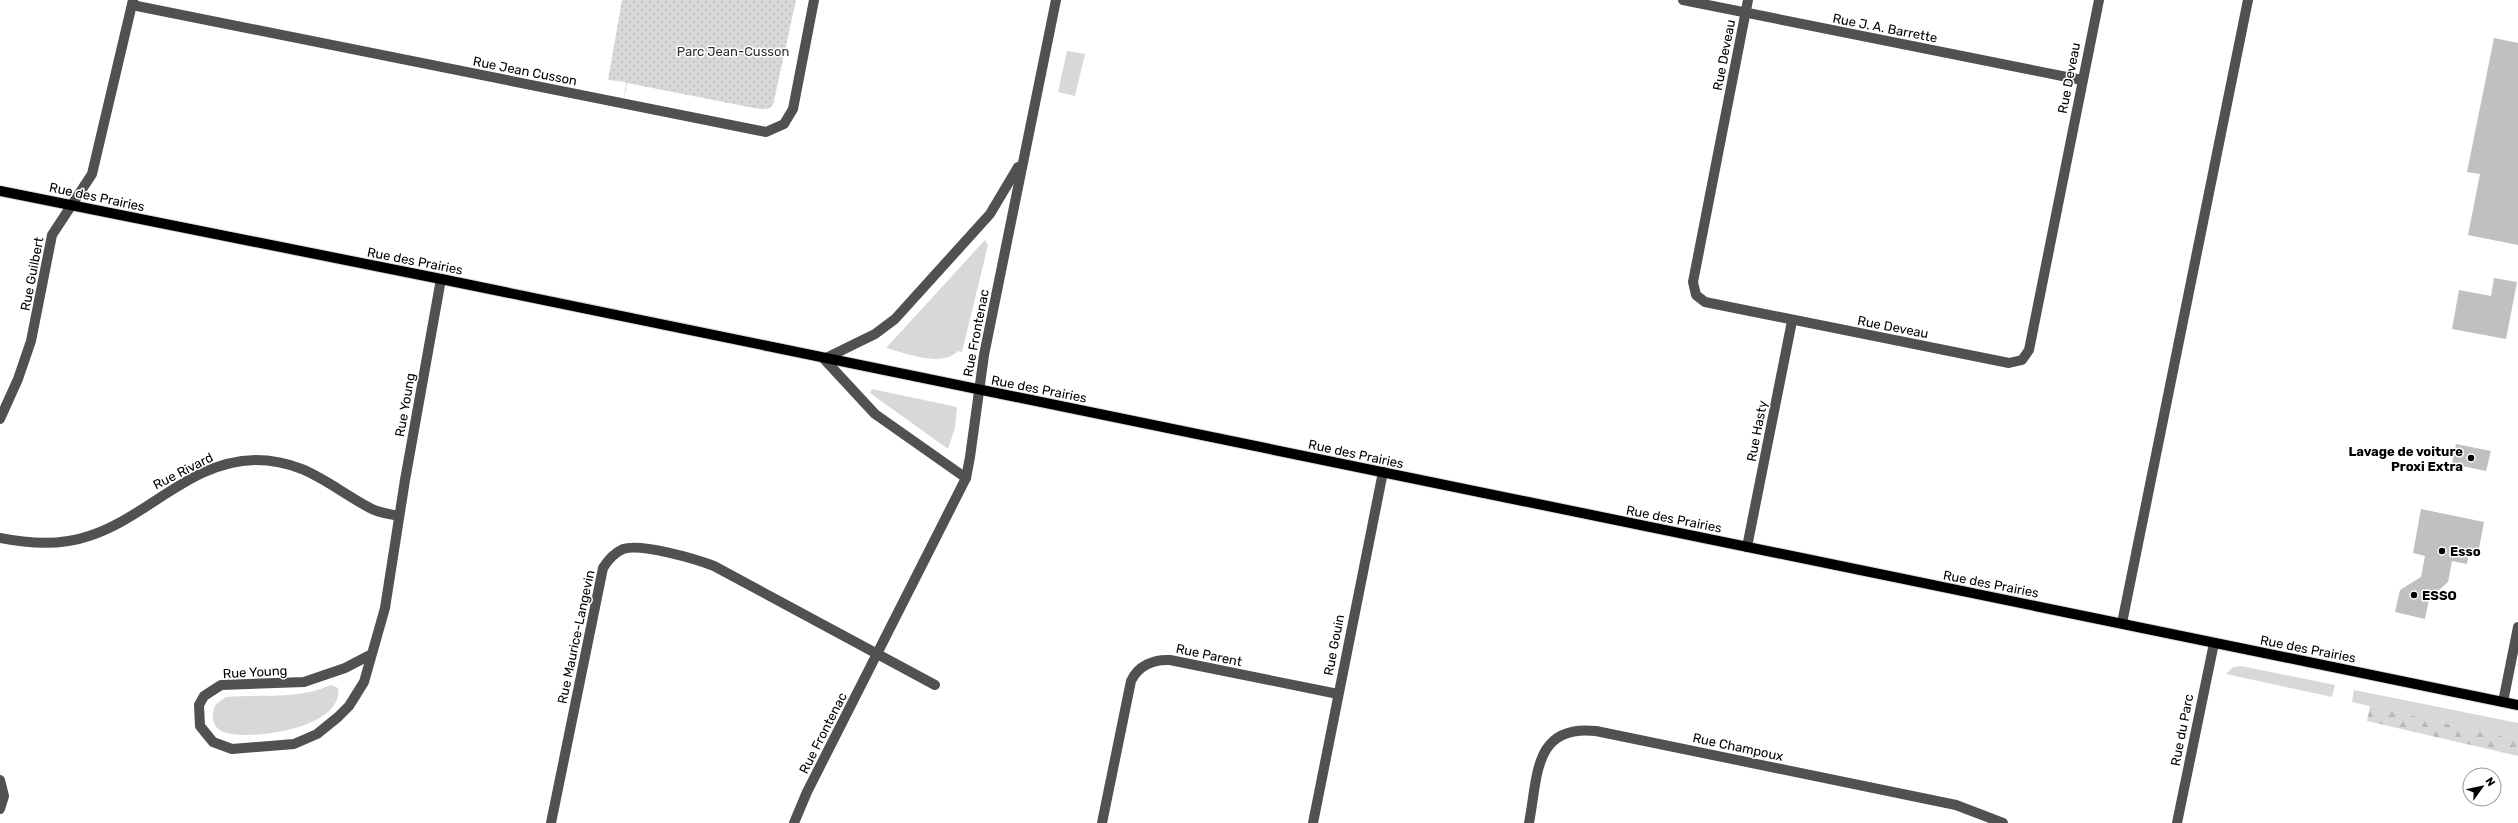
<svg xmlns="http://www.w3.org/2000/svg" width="2518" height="823" viewBox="0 0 2518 823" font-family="Rubik,sans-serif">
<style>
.green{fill:#d8d8d8}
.forest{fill:url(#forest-firs)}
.park{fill:url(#park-dots)}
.building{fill:#c0c0c0}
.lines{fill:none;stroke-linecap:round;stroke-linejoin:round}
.major-casing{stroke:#dbdbdb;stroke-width:12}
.minor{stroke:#515151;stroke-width:10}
.major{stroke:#000;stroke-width:10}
.poi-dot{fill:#000;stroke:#fff;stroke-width:1.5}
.labels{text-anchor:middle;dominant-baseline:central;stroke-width:3;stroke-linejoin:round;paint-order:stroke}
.street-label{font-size:13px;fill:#000;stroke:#fff}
.park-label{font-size:13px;fill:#2f2f2f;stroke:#fff}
.poi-label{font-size:13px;font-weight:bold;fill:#000;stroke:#fff;text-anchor:start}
</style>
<defs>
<pattern id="forest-firs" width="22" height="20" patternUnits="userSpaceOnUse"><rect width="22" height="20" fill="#d8d8d8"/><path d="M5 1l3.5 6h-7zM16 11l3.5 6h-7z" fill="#b8b8b8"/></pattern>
<pattern id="park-dots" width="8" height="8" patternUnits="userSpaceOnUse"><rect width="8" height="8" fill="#d8d8d8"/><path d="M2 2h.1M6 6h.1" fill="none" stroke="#b8b8b8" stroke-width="1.8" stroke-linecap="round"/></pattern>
</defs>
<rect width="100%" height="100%" fill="#fff"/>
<!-- green -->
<g class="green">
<polygon points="1067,51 1085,54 1075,96 1058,92"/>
<path d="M985,240L988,245L962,352L958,351C941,368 906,353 886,348Z"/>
<polygon points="872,389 957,407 955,428 948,449 870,393"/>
<polygon points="2241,666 2335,685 2332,697 2226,674 2233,667"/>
<path d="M331,685L338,688C344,728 253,740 227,733C212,730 210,715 216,704L226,697C263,694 297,700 331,685Z"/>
<polygon points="2354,690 2518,723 2518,740 2352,702"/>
</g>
<!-- forest -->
<polygon class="forest" points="2370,706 2518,740 2518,756 2367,721"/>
<!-- park -->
<polygon class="park" points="622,0 796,0 773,105 768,109 759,109 627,83 623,104 626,82 608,80"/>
<!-- building -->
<g class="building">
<polygon points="2494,38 2518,43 2518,245 2468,235 2480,174 2467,172"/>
<polygon points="2494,278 2517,282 2506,339 2452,329 2459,290 2491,296"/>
<polygon points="2456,444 2491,451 2486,471 2452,464"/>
<polygon points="2421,509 2484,522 2478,554 2469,552 2467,564 2452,561 2448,582 2429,599 2425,619 2395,612 2400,590 2421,577 2425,556 2413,553"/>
</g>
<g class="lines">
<!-- major casing -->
<g class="major-casing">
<polyline id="major" points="0,191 441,279 2518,705"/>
</g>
<!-- minor -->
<g class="minor">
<polyline points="1683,0 2082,80"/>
<polyline points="1748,0 1693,282 1696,295 1705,302 2009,363 2022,360 2029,350 2099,0"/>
<polyline points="132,5 766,132 784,124 793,109 814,0"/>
<polyline points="0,419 18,379 31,341 52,235 92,174 133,0"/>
<polyline points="966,478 875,414 824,359 875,334 895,319 990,214 1018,167"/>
<path d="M0,538C30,544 60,546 89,536C148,517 190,461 255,460C305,460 329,486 370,508C378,513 390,514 399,516"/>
<polyline points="1747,547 1792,321"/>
<polyline points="2122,623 2248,0"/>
<polyline points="372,654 345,668 304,682 221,685 204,696 199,705 200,726 213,742 232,749 294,744 317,734 338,717 349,706 364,682 385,608 405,480 441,279"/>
<polyline points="2503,702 2518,627"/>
<polyline points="0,780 4,796 0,809"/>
<path d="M551,823L603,568C608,560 614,553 623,549C641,543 696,559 714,566L935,685"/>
<polyline points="794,823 807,792 966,478 970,457 984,355 1056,0"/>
<path d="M1102,823L1131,681C1138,666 1153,659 1170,660L1338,694"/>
<polyline points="1313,823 1383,472"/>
<path d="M1529,823C1538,777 1533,724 1596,731L1956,805L2003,823"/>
<polyline points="2177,823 2214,643"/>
</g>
<!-- major -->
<use href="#major" class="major"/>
</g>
<!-- markers -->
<g class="poi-dot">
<circle cx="2471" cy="458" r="4"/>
<circle cx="2442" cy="551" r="4"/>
<circle cx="2414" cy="595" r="4"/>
</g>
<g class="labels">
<!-- street labels -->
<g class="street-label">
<text transform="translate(1885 28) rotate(11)">Rue J. A. Barrette</text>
<text transform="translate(1724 55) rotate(-79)">Rue Deveau</text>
<text transform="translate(525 71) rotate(11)">Rue Jean Cusson</text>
<text transform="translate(2069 78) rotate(-79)">Rue Deveau</text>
<text transform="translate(97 197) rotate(12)">Rue des Prairies</text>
<text transform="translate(415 261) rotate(11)">Rue des Prairies</text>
<text transform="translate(32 274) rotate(-79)">Rue Guilbert</text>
<text transform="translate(1893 327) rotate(11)">Rue Deveau</text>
<text transform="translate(976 333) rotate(-79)">Rue Frontenac</text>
<text transform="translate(1039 389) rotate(11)">Rue des Prairies</text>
<text transform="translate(405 405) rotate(-80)">Rue Young</text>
<text transform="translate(1757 431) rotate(-79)">Rue Hasty</text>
<text transform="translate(1356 454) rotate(12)">Rue des Prairies</text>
<text transform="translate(183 471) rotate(-27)">Rue Rivard</text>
<text transform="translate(1674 519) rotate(11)">Rue des Prairies</text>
<text transform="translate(1991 584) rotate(11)">Rue des Prairies</text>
<text transform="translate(576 637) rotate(-78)">Rue Maurice-Langevin</text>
<text transform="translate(1334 645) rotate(-79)">Rue Gouin</text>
<text transform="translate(2308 649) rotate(11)">Rue des Prairies</text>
<text transform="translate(1209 655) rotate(12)">Rue Parent</text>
<text transform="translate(255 672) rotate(-3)">Rue Young</text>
<text transform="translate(2182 730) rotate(-79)">Rue du Parc</text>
<text transform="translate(823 733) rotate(-63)">Rue Frontenac</text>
<text transform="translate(1738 747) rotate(12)">Rue Champoux</text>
</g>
<!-- park labels -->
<g class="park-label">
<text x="733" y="51">Parc Jean-Cusson</text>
</g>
<!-- poi labels -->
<g class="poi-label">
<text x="2463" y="451" text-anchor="end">Lavage de voiture<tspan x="2463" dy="15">Proxi Extra</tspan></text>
<text x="2450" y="551">Esso</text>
<text x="2422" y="595">ESSO</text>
</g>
</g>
<!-- north arrow -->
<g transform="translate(2482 787) rotate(57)"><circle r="19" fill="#ffffff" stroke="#999999"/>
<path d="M0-3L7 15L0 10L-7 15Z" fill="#000000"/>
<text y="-6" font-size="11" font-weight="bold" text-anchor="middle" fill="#000000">N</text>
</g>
</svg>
